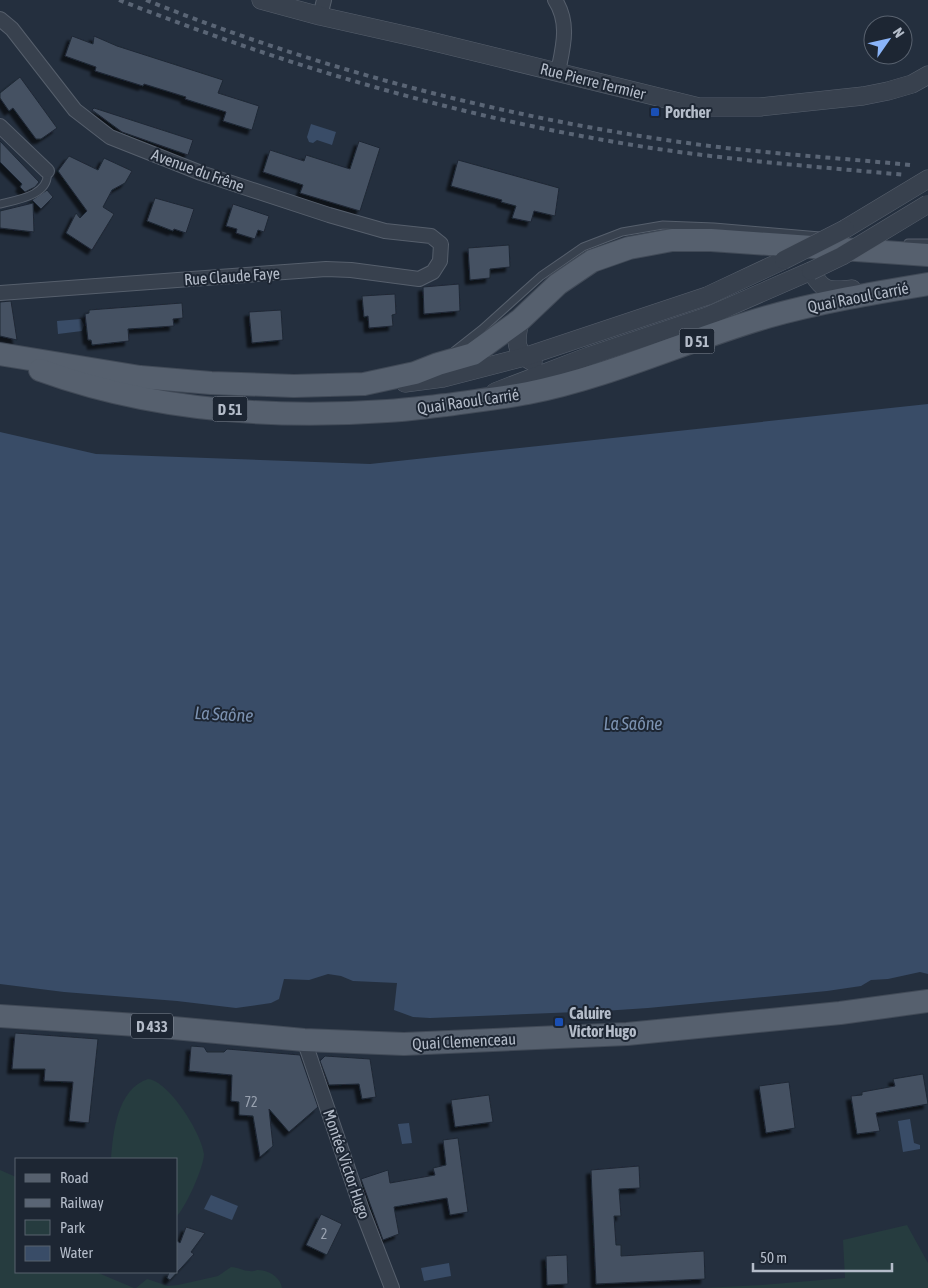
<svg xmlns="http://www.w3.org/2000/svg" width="928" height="1288" viewBox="0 0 928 1288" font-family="'Asap Condensed',sans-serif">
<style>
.green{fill:#263c3f}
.water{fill:#394c67}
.building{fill:#455162;stroke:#1f2835;filter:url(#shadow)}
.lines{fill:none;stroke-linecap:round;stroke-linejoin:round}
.service-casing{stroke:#565f6c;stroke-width:9}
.minor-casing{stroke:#565f6c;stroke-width:16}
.tertiary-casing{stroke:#565f6c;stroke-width:19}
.primary-casing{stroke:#414a57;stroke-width:24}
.service{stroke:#38414e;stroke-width:7}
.minor{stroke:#38414e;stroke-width:14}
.tertiary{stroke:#38414e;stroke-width:18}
.primary{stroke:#56606e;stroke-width:22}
.rail{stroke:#5a6575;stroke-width:4;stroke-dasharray:5 5;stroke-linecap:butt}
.tertiary-bridge-casing{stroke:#565f6c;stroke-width:19;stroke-linecap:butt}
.tertiary-bridge{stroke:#38414e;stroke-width:18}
.transit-dot{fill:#1a4fb4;stroke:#1d2633;stroke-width:2}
.labels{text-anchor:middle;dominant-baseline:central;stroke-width:4;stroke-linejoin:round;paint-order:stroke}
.number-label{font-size:14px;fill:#98a1af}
.shield{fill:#1d2633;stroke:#878f9c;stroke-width:1}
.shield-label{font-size:15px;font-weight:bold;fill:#b4bcc9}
.street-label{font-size:16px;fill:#b4bcc9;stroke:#1d2633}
.poi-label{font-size:16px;font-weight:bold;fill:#b4bcc9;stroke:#1d2633;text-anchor:start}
.water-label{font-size:18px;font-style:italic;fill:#7c92b1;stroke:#1d2633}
</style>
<defs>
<filter id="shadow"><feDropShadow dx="-4.5" dy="4.5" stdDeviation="1" flood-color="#0009"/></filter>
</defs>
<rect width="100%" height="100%" fill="#242f3e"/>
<!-- green -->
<g class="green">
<path d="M148,1079C169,1081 202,1134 204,1154C204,1167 185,1209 176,1217V1159H111C113,1133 117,1089 148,1079Z"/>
<polygon points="0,1170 16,1177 16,1272 96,1272 134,1288 0,1288"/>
<polygon points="907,1225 928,1263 928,1288 702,1288 762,1285 845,1278 843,1240"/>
<path d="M231,1267C238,1267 243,1271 250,1271C253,1272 256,1270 258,1270C269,1270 281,1278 282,1288H136L147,1279L168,1286L178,1285L218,1276Z"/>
</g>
<!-- water -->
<g class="water">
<polygon points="311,124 336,132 332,145 317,140 313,143 309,142 307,137"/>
<polygon points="81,319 84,325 82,331 58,334 57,321"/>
<polygon points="928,404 928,974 920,972 888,979 871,980 861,986 827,991 648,1008 603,1011 430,1018 413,1017 394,1010 397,983 353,981 341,976 328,974 309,980 284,979 279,999 271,1003 236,1008 177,1001 64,992 0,984 0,432 96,454 370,464"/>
<polygon points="910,1119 914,1143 920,1145 920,1149 903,1152 898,1121"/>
<polygon points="409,1123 412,1143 402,1144 398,1124"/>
<polygon points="211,1195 238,1206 232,1220 204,1209"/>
<polygon points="449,1263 451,1276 424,1281 421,1268"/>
</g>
<!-- building -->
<g class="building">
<polygon points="72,36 93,44 94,36 117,46 223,80 218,93 259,106 252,130 223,121 226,112 185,99 186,97 144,84 143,86 95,71 96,67 65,56"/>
<polygon points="20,77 57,128 41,139 36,139 13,108 9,111 0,98 0,93"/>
<polygon points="94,108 193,140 188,155 122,132 92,110"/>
<polygon points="0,141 39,182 35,187 25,192 20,187 22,184 0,162"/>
<polygon points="359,141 380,148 360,211 300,193 303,185 263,172 270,150 304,161 306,155 350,169"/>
<polygon points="69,156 98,170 104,158 132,171 125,183 112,190 103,207 114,214 92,250 66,233 76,213 80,218 87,211 58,171"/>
<polygon points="458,160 559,188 555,216 534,211 531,222 512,218 516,206 501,202 502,200 451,186"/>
<polygon points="47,190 53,197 41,209 32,200"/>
<polygon points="155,198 194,209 186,233 174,229 173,231 147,221"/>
<polygon points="33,203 34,232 0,228 0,211"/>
<polygon points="233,204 269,216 264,232 258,230 255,239 236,233 237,229 226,226"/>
<polygon points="509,245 510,267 490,269 490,278 470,280 468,248"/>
<polygon points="459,284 460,311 424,314 423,287"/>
<polygon points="395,294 396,314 392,315 393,326 369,328 368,316 364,317 362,296"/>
<polygon points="11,301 17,340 0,336 0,302"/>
<polygon points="182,303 183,318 173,319 174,326 128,329 129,341 92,345 91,340 88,340 85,314 89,313 89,310"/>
<polygon points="281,310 283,340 252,343 249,312"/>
<polygon points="15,1033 98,1039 89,1123 69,1121 73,1082 44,1081 45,1069 12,1069"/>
<polygon points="191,1046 204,1047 207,1052 224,1052 227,1049 300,1055 318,1107 289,1132 269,1109 273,1146 260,1157 253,1116 239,1115 239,1102 231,1101 232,1075 189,1071"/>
<polygon points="325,1056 370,1059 376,1097 362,1099 359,1084 329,1085 320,1061"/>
<polygon points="923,1074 928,1104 876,1113 880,1131 857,1134 851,1096 862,1095 862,1092 895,1086 893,1079"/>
<polygon points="789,1082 795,1128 766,1133 759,1086"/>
<polygon points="489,1095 493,1122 455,1127 451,1100"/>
<polygon points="458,1138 468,1212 450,1215 447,1198 394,1207 399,1234 383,1240 361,1179 388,1170 390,1183 435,1175 433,1168 446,1165 443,1140"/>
<polygon points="639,1166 640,1188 619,1189 621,1216 614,1216 616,1245 621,1245 621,1256 704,1251 705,1279 596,1284 591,1170"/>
<polygon points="321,1214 342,1224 327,1255 306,1245"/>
<polygon points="186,1227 205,1233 191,1252 194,1254 170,1280 167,1278 169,1272 176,1272 176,1240 180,1243"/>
<polygon points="567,1255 568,1284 547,1285 546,1256"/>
</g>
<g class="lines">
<!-- service casing -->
<g class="service-casing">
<g id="service">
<path d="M0,204C17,200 51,195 47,171"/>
<polyline points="908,243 928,243"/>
<polyline points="454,351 482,329 541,276 583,247 622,232 663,225 714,227 820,236"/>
</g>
</g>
<!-- minor casing -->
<g class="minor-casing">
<g id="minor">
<path d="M555,0C570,23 563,47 558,72"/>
<polyline points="320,16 324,0"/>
<polyline points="0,19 12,29 75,110 110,137 201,173 329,215 385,231 431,236 441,244 440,261 433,272 419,279 351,270 326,269 0,293"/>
<polyline points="0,126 47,171"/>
<polyline points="304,1040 363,1213 392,1288"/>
</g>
</g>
<!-- tertiary casing -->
<g class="tertiary-casing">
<g id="tertiary">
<polyline points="261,0 320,16 418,38 699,107 760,107 863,96 888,91 912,84 928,75"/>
<polyline points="845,229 928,179"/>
<path d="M520,320C516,339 513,352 533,362"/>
<polyline points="405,383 443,378 524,357 707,296 784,260"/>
<path d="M495,392L589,356L708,316L811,271C824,293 828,291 852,289"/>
</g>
</g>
<!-- primary casing -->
<g class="primary-casing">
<g id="primary">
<polyline points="0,354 140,377 211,383 294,386 364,384 415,373 438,364 473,354 520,320 558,284 592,261 629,248 672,240 711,240 928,255"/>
<path d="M40,370C150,410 272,419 387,411C407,410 427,407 446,405C473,401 501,398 528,393C610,377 687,340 767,317C820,302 874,293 928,284"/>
<polyline points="0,1016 152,1026 304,1040 404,1044 627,1034 840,1013 928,1001"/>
</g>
</g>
<!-- service -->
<use href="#service" class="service"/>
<!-- minor -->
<use href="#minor" class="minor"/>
<!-- tertiary -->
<use href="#tertiary" class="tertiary"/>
<!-- primary -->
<use href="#primary" class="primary"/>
<!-- rail -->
<g class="rail">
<path d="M119,0C279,63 445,113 615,142C711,159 809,166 906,175"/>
<path d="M146,0C323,71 513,120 702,145C771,154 841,158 910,165"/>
</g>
<!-- tertiary-bridge casing -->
<g class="tertiary-bridge-casing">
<g id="tertiary-bridge">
<polyline points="784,260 845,229"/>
<polyline points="811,271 842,256 928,204"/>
</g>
</g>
<!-- tertiary-bridge -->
<use href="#tertiary-bridge" class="tertiary-bridge"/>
</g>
<!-- markers -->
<g class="transit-dot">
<rect x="650" y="107" width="10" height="10" rx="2.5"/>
<rect x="554" y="1017" width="10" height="10" rx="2.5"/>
</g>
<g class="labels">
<!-- number labels -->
<g class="number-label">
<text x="251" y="1102">72</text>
<text x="324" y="1234">2</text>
</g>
<!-- shield labels -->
<g class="shield">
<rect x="679.5" y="328.5" width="35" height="25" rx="4"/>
<rect x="212.5" y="396.5" width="35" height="25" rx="4"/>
<rect x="131" y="1013.5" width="42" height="25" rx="4"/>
</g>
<g class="shield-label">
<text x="697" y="341">D 51</text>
<text x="230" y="409">D 51</text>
<text x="152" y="1026">D 433</text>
</g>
<!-- street labels -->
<g class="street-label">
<text transform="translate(593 81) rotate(14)">Rue Pierre Termier</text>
<text transform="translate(198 170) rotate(20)">Avenue du Frêne</text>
<text transform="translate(232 276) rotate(-4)">Rue Claude Faye</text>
<text transform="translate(858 297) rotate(-11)">Quai Raoul Carrié</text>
<text transform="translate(468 401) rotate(-8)">Quai Raoul Carrié</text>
<text transform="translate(464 1041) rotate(-3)">Quai Clemenceau</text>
<text transform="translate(347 1164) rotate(71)">Montée Victor Hugo</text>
</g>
<!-- poi labels -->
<g class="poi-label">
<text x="665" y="112">Porcher</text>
<text x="569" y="1013">Caluire<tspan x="569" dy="18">Victor Hugo</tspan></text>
</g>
<!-- water labels -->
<g class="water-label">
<text transform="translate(224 714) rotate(3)">La Saône</text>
<text x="633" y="723">La Saône</text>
</g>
</g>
<!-- legend -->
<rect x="15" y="1158" width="162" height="115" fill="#1d2633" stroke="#59626f"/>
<rect x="25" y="1174" width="25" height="8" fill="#56606e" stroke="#59626f"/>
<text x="60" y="1183" font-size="15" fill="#b4bcc9">Road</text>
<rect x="25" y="1199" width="25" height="8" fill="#5a6575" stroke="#59626f"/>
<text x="60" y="1208" font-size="15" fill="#b4bcc9">Railway</text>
<rect x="25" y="1220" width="25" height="15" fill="#263c3f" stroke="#59626f"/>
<text x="60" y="1233" font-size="15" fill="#b4bcc9">Park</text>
<rect x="25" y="1246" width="25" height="15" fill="#394c67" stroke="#59626f"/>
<text x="60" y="1258" font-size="15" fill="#b4bcc9">Water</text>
<!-- north arrow -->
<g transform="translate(888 40) rotate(56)"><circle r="24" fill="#1d2633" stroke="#59626f"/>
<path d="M0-4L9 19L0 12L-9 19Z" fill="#8ab4f8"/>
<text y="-8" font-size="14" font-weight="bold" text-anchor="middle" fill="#b4bcc9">N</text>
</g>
<!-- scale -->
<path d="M753 1263v8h139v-8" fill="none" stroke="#b4bcc9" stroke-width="2.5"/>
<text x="760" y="1263" font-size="15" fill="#b4bcc9" stroke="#1d2633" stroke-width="4" paint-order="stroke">50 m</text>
</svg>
